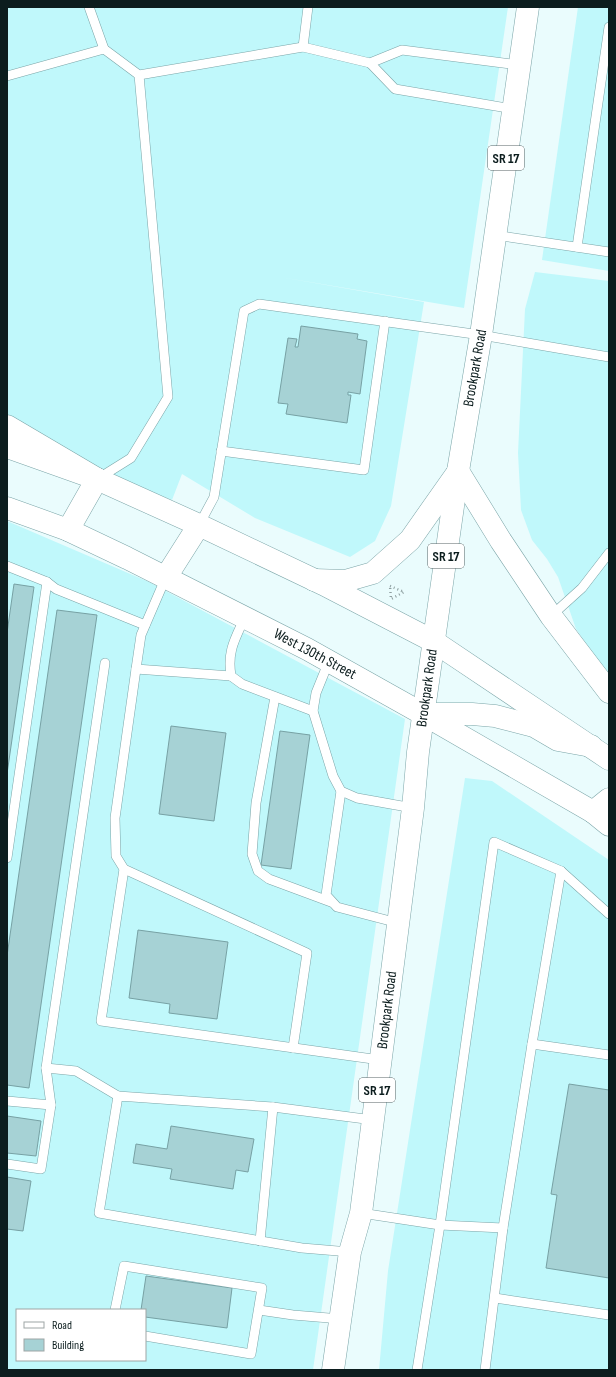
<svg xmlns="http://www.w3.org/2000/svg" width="616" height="1377" viewBox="0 0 616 1377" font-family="'Sofia Sans Condensed',sans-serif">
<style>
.built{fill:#c0f8fb;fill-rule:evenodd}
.building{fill:#a6d2d5;stroke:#77a1a4}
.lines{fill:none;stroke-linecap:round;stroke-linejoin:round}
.service-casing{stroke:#7ba5a8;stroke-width:10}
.secondary-casing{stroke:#7ba5a8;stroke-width:23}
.primary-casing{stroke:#7ba5a8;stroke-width:23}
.motorway-casing{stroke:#7ba5a8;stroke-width:23}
.path{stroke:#8e9fa0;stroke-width:2.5;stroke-dasharray:1 3;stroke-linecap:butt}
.service{stroke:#fff;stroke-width:9}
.secondary{stroke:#fff;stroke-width:22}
.primary{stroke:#fff;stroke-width:22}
.motorway{stroke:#fff;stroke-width:22}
.labels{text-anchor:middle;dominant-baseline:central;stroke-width:3;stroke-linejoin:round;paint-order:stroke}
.shield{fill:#fff;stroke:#556162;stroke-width:1}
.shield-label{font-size:14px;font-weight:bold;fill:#0c1d1e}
.street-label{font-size:15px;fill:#0c1d1e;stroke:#fff}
</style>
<rect width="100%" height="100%" fill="#eafcfd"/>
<!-- built -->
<g class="built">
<polygon points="7,7 508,7 464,308 280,277 424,302 391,506 375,541 350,557 255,518 182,474 172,500 7,435"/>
<polygon points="578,7 609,7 609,271 542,260"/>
<polygon points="535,272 609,281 609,676 576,629 558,577 547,559 532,540 521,510 518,453 525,309"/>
<path d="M7,521L149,582L405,719L313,1370H7ZM17,1310H145V1360H17Z"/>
<polygon points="465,778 492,781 609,860 609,1370 379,1370 388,1271"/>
</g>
<!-- building -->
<g class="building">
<polygon points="301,326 358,334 357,339 367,341 360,394 348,392 348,395 351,395 347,423 286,414 288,404 278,403 288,338 297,339 295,347 298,347"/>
<polygon points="14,584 34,587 7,774 7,633"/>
<polygon points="57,610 97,615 29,1088 7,1085 7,956"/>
<polygon points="171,726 226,733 214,821 159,814"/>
<polygon points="280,731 310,735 291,869 261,865"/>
<polygon points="138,930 228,942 217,1019 169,1013 170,1004 129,998"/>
<polygon points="569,1084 609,1090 609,1278 546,1268 557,1195 551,1194"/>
<polygon points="7,1116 41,1121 36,1156 7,1153"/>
<polygon points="171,1126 254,1139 248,1172 236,1170 233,1189 170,1179 172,1169 133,1163 136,1144 167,1149"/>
<polygon points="7,1177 31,1181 23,1231 7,1229"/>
<polygon points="146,1276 232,1288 227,1328 145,1317 145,1310 141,1310"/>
</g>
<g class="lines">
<!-- service casing -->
<g class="service-casing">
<g id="service">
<polyline points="89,7 104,49"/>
<polyline points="303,47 308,7"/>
<polyline points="370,63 395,89 513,109"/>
<polyline points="7,76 104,49 139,75 303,47 370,63 402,50 519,65"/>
<polyline points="495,235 609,252"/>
<polyline points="577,247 609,27"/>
<polyline points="221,451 364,470 385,321"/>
<polyline points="99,478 131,458 168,397 139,75"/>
<polyline points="199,525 214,497 244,311 259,304 481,335 609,357"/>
<polyline points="7,566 47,582"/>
<polyline points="166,577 141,635 136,669 115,818 116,856 124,869 101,1021 380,1060"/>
<polyline points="551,616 582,588 609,553"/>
<path d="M245,617C235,639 227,651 231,676L242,684L313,711"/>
<polyline points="329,661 316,693 313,711 333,776 341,791 357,798 413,808"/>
<polyline points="136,669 231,676"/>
<polyline points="275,697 256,803 252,854 258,871 269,879 331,902"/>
<polyline points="341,791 326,895 337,907 398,923"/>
<polyline points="7,858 47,582 56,589 145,625"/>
<polyline points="124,869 307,953 293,1048"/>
<polyline points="532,1044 561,871"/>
<polyline points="46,1068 76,1071 118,1096"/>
<polyline points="7,1101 51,1105 46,1068 105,663"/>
<polyline points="7,1164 41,1169 51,1105"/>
<polyline points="361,1213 440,1225 503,1228"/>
<polyline points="260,1241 273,1107"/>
<polyline points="350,1252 302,1248 99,1213 118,1096 273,1107 373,1120"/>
<polyline points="495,1298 609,1315"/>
<polyline points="115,1310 124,1266 262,1288 251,1354 145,1336"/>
<polyline points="259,1310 293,1315 341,1319"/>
<polyline points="417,1370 440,1225 494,842 561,871 609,914"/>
<polyline points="485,1370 503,1228 532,1044 609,1055"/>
</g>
</g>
<!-- secondary casing -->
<g class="secondary-casing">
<g id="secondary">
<polyline points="7,447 97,479 199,525 323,584 433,641 609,759"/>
<polyline points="7,508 68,530 127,558 307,649 423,714 593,812 609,825"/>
<polyline points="68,530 97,479"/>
<polyline points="166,577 199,525"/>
<polyline points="593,812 609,799"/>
</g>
</g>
<!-- primary casing -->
<g class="primary-casing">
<g id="primary">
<polyline points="458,471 501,541 551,616 609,692"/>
<polyline points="314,580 345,581 373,573 410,540 455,476"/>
<polyline points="423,714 472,714 495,716 534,726 558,740 591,746"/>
<polyline points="333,1370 350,1252 361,1213 413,808 418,752 458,471 481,335 528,7"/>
</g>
</g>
<!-- motorway casing -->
<g class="motorway-casing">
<polyline id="motorway" points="7,426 97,479"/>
</g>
<!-- path -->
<polygon class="path" points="390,586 404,592 391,599"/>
<!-- service -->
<use href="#service" class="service"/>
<!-- secondary -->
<use href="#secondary" class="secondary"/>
<!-- primary -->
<use href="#primary" class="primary"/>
<!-- motorway -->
<use href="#motorway" class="motorway"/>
</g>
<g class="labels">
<!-- shield labels -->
<g class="shield">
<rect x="488" y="146" width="36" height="24" rx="3"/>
<rect x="428" y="544" width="36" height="24" rx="3"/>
<rect x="359" y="1078" width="36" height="24" rx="3"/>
</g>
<g class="shield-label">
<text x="506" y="158">SR 17</text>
<text x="446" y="556">SR 17</text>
<text x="377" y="1090">SR 17</text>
</g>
<!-- street labels -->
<g class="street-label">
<text transform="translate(475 368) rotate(-80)">Brookpark Road</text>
<text transform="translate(315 654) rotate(28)">West 130th Street</text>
<text transform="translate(427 688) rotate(-82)">Brookpark Road</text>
<text transform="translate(387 1010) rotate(-83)">Brookpark Road</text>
</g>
</g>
<!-- border -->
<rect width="616" height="1377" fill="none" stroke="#0c1d1e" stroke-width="16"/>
<!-- legend -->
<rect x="16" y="1309" width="130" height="52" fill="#ffffff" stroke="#9ea5a5"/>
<rect x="24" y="1322" width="20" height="6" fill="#ffffff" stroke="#9ea5a5"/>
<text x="52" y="1329" font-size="12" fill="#0c1d1e">Road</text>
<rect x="24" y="1339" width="20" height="12" fill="#a6d2d5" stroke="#9ea5a5"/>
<text x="52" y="1349" font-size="12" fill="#0c1d1e">Building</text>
</svg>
